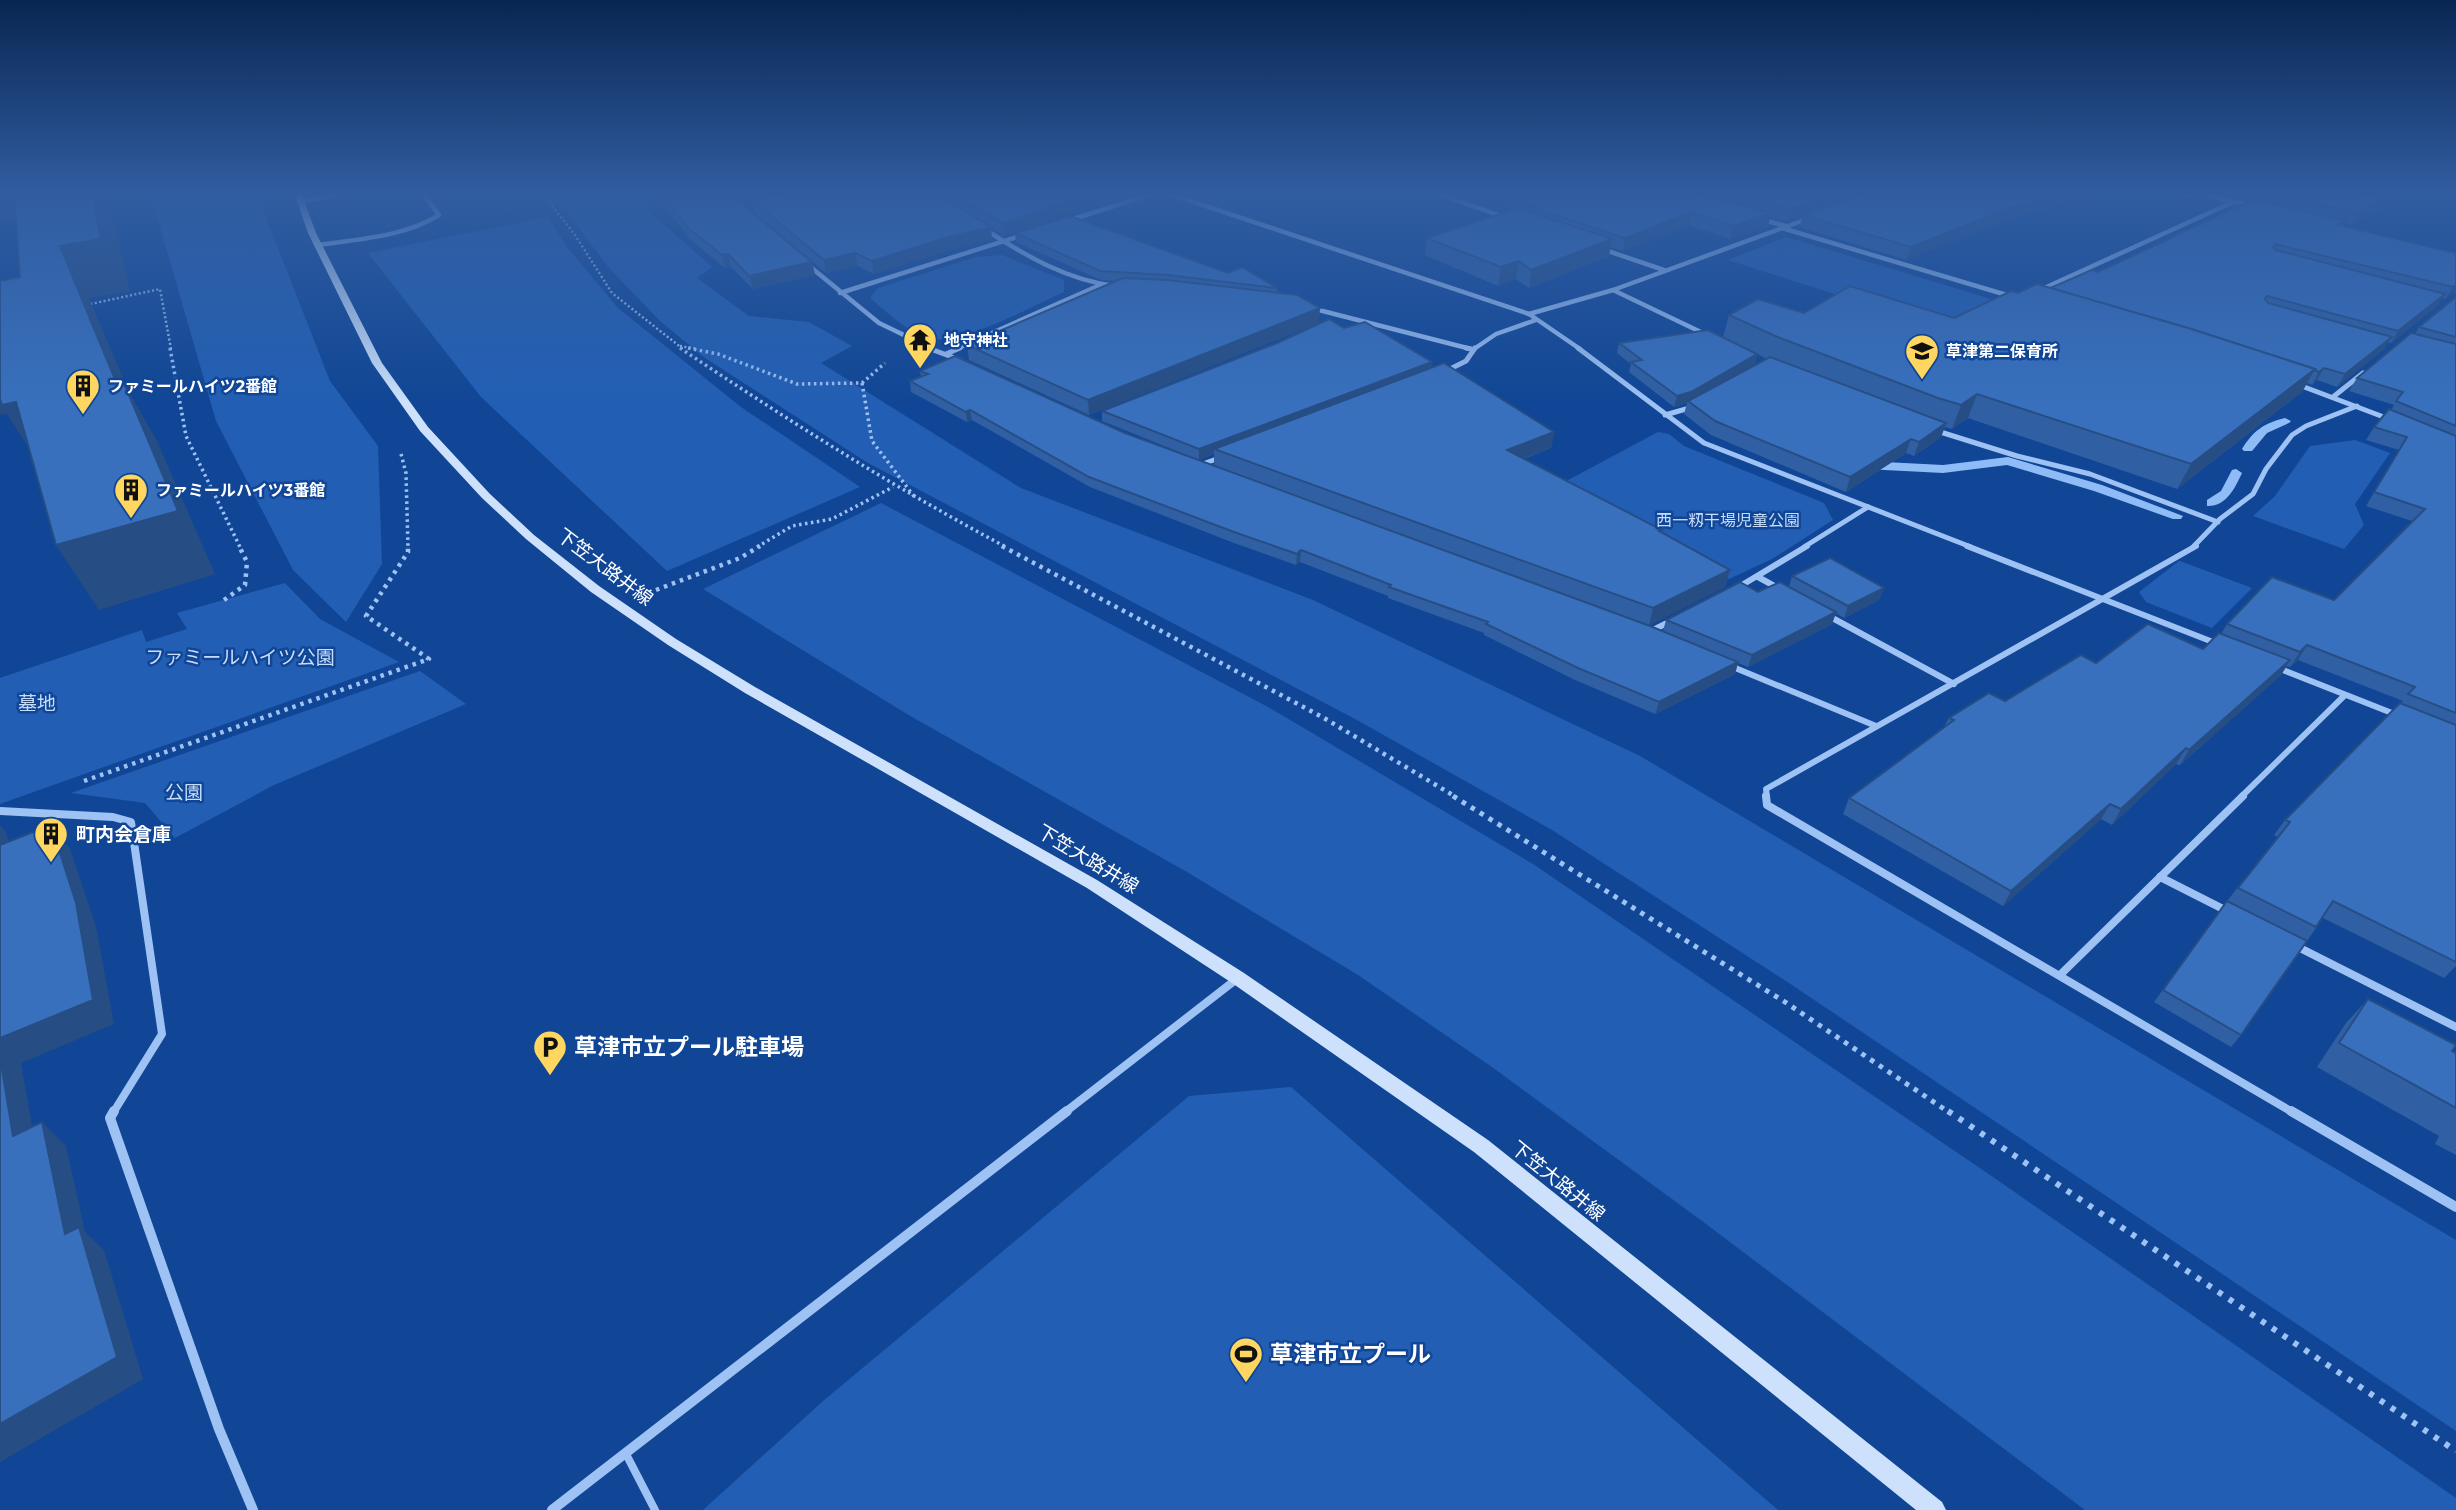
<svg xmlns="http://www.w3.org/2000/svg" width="2456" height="1510" viewBox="0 0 2456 1510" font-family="Montserrat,'Noto Sans JP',sans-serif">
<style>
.green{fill:#225fb4}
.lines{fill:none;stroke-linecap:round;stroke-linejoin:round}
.stream{fill:#8fbcf7;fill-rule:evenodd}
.path-far4{stroke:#9ec2f4;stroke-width:2.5;stroke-dasharray:2 2.5;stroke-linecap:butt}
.path-far3{stroke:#9ec2f4;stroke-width:3.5;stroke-dasharray:2.5 3.5;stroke-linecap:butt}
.path-far2{stroke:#9ec2f4;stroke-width:4.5;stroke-dasharray:3.5 5;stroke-linecap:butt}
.path-far1{stroke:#9ec2f4;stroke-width:5;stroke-dasharray:4.5 6;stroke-linecap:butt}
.path{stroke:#9ec2f4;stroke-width:6;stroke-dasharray:5 8;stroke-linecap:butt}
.service{stroke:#9ec2f4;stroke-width:8}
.minor-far4{stroke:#9ec2f4;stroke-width:4.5}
.minor-far3{stroke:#9ec2f4;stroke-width:5}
.minor-far2{stroke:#9ec2f4;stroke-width:6}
.minor-far1{stroke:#9ec2f4;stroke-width:8}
.minor{stroke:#9ec2f4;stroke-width:10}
.secondary{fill:#cde1fd;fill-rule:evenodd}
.wall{fill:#3060a3;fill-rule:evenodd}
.shaded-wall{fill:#274e84}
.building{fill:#3870bd;stroke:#274e84;stroke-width:2}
.labels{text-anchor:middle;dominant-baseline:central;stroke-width:5;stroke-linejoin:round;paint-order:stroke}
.far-poi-label{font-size:16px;font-weight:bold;fill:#fff;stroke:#104695;text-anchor:start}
.far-park-label{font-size:16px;fill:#c6ddfe;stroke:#104695}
.street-label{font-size:19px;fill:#fff;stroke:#104695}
.park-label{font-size:19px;fill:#c6ddfe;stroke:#104695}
.poi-label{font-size:19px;font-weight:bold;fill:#fff;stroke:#104695;text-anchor:start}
.near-poi-label{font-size:23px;font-weight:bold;fill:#fff;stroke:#104695;text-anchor:start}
</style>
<rect width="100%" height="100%" fill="#104695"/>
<!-- green -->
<g class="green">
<polygon points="150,192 256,192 330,381 378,446 382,564 346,622 293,570 216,421"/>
<polygon points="552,192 632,192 651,213 712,267 697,278 749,316 809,322 852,346 821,363 1021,488 1313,600 1640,756 2456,1240 2456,1431 1789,983 1552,830 1357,720 868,463 705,358 660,321 609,268"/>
<polygon points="548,217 567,247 618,308 741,407 860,487 667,571 481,397 368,253"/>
<polygon points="1786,237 2021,308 1934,326 1728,260"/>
<path d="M1002,255L1064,280V292C1032,306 966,343 933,339C910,335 887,312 870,298L878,288L976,257Z"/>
<polygon points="1658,432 1669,434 1684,446 1824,503 1833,520 1772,559 1729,579 1557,486"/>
<polygon points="2355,440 2390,453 2355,504 2364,525 2344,549 2253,516 2275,496 2310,446"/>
<polygon points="881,503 1270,708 1533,864 1993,1177 2456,1498 2456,1510 2085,1510 1702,1221 1492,1067 1358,975 1187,872 912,717 703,589"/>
<polygon points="2179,561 2180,561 2252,588 2212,628 2146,602 2139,592"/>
<polygon points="285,583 320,619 399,662 0,804 0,678 142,630 146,642 187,629 177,613"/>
<polygon points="420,671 466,704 274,785 175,838 145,803 71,793"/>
<polygon points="1291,1087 1778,1510 703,1510 823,1401 1189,1096"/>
</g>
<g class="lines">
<!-- stream -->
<g class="stream">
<polygon points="2168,192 2181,192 2197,197 2193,199"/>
<path d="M2285,418L2291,421L2289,423L2267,433L2252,451H2244L2242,449C2253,431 2264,423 2285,418Z"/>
<polygon points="2008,457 2102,485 2183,516 2181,519 2173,519 2094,491 2007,465 1943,473 1865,469 1859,465 1865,461 1943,465"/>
<path d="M2236,469L2242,473C2235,488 2226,507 2207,506V500L2221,491L2232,470Z"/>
</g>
<!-- path-far4 -->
<g class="path-far4">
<polyline points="541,192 575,235 612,293 683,349"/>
<polyline points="86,305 160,289 171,349"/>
<polyline points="680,346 697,349"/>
</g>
<!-- path-far3 -->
<g class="path-far3">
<polyline points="170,348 186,436 240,547"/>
<path d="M680,348C786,419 893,487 1006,547"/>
<polyline points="688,348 718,354 797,384 862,383 885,363"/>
<polyline points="862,383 872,441 916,499"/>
<polyline points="401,454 406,473 408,547"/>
<polyline points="757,547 792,526 832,519 893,487"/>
</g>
<!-- path-far2 -->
<g class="path-far2">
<polyline points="1002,546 1324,718 1456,797"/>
<polyline points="656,590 740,558 760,546"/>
<polyline points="224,600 245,585 247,562 239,546"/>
<polyline points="84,781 429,659 366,616 408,552 408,546"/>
</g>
<!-- path-far1 -->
<polyline class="path-far1" points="1453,796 1785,1002 1950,1113"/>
<!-- path -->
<polyline class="path" points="1948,1111 2456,1451"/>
<!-- service -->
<polyline class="service" points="626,1454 655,1510"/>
<!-- minor-far4 -->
<g class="minor-far4">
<polyline points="1164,192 1529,314 1580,349"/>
<polyline points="1433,192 1504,217"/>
<polyline points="2194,192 2251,206"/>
<polyline points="299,202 353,192"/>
<polyline points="1763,220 1786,226"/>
<polyline points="1067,221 1158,192"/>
<polyline points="1782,228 2010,296"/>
<path d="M986,230C1026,256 1067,280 1115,286"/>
<path d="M318,245C358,239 404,237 439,215L422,192"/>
<polyline points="1602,249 1664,270"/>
<polyline points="808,265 879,323 933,349"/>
<polyline points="1613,290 1707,335"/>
<polyline points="2040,290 2233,202"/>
<polyline points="840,293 1023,235"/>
<polyline points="1311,308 1471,349"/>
<polyline points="1529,314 1613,290 1810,218"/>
<polyline points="918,349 924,347"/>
<polyline points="956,349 1100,285"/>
<polyline points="1474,349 1496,334 1536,320"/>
</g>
<!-- minor-far3 -->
<g class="minor-far3">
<polyline points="928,348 960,360"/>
<polyline points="1466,348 1471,349"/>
<polyline points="1578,348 1704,443 1971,547"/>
<polyline points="911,352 922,348"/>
<polyline points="946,354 960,348"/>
<polyline points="1446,371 1466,361 1475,348"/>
<polyline points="2299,385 2389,419"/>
<polyline points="2333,397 2363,373"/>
<polyline points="1665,415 1693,407"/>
<polyline points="1934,430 2017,456 2090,474 2218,522"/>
<polyline points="1200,465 1222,457"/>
<polyline points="1804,547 1868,507"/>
<polyline points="2193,547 2220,519 2253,494 2266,469 2292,435 2306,426 2357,406"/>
</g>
<!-- minor-far2 -->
<g class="minor-far2">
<polyline points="1967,546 2218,644"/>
<polyline points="1758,577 1778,588"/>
<polyline points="1737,588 1807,546"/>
<polyline points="1825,614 1954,684"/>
<polyline points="1649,632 1673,620"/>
<polyline points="1728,665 1876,726"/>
<polyline points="2278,668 2397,715"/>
<polyline points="1767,797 1766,789 2196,546"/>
<polyline points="2241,797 2345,695"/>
</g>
<!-- minor-far1 -->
<g class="minor-far1">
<polyline points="1766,796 1767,805 2294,1113"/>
<polyline points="0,811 113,817 131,822 162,1034 113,1113"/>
<polyline points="2160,877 2231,913"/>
<polyline points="2294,945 2456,1027"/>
<polyline points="2060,975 2243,796"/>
<polyline points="1064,1113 1238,978"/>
</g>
<!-- minor -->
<g class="minor">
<polyline points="114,1111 110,1118 219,1429 253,1510"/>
<polyline points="2291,1111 2456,1207"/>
<polyline points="552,1510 1067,1111"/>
</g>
<!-- secondary -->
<polygon class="secondary" points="294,192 301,192 316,233 382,363 428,427 490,494 534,535 599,586 676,639 755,687 1097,880 1244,973 1488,1140 1942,1502 1946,1510 1916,1510 1474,1152 1232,983 1087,888 745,693 668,645 591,592 526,539 482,498 420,431 372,363 308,233"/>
</g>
<!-- wall -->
<g class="wall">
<polygon points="652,192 727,192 812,262 815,275 753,289 731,267 725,268 691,240"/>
<polygon points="728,192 1127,192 1127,196 1055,216 1056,219 1004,236 991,228 992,240 946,251 874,274 858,266 826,273 754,212 752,202 744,204"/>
<polygon points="1511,192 2092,192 2065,204 2058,202 1995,225 1906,260 1799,227 1803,216 1787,221 1770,217 1768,226 1730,239 1689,225 1623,251 1610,247 1609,256 1529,288 1516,279 1498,286 1425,255 1427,238 1512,210 1502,206 1504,194"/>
<path d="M2219,192H2386L2379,195L2351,225L2344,223L2343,226L2456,253V293L2455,292L2445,299L2442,298L2438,305L2391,343L2388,342L2384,349L2337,387L2317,380L2312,385L2307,383L2302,392L2177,489L1968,418L1952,429L1945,427L1941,437L1914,456L1906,453L1846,492L1711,435L1684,414L1687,403L1674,407L1629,372L1631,364L1617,353L1619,343L1723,337L1729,315L1804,313L1954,318L2018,293L2050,288L2098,272L2253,200ZM1729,340L1767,359L1737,375L1755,364L1757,354Z"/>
<polygon points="1015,233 1228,273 1277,288 1277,293 1319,323 1089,415 969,360 967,345 1115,281 1101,280 1016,242"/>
<polygon points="2456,297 2456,966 2444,978 2323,918 2241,1035 2231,1047 2154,1002 2227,901 2278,837 2274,835 2285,820 2403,701 2298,660 2290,667 2287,666 2281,675 2180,765 2176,764 2112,825 2101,819 2003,906 1843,814 1849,798 1944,727 1949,718 2005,701 2096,663 2203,649 2221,634 2227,624 2334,600 2412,521 2366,506 2399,450 2366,440 2374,427 2391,410 2394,405 2349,391 2357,378 2415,334 2419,327"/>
<polygon points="1344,328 1432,362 1431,368 1554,432 1551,448 1524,459 1662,530 1661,532 1730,570 1725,587 1649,625 1663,631 1666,620 1758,592 1789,587 1792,576 1884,588 1879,600 1844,618 1836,613 1832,624 1748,667 1738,663 1735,674 1655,714 1575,680 1484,635 1484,633 1388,598 1388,596 1300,562 1296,565 1234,543 1090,487 972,420 967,422 911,392 910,381 921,377 920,371 1125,433 1426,544 1214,465 1214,454 1199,460 1102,421 1102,411"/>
<polygon points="2368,999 2456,1053 2456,1155 2435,1144 2439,1136 2317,1067 2346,1023"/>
</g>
<!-- shaded-wall -->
<g class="shaded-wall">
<polygon points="0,192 26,192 40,215 0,222"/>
<polygon points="92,192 107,192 130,291 89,298 129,392 156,439 215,574 99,610 56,545 60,246"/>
<polygon points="741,192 815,192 751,199 752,202 744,204"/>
<polygon points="1099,192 1127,192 1127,196 1055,216 1056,219 1004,236 1003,223 1049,205"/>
<polygon points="1840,192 1870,192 1787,221 1791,209"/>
<polygon points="2059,192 2062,192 2058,202 1995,225 1906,260 1911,247 1999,212"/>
<polygon points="2070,192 2092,192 2065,204"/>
<polygon points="2377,192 2386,192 2373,198"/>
<polygon points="2393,192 2406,192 2351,225 2358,213"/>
<polygon points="1692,212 1689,225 1623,251 1625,238"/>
<polygon points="1771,213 1768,226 1730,239 1733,226"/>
<polygon points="991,227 992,240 946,251 874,274 872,261 945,238"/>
<polygon points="1612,239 1609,256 1529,288 1531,270"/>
<polygon points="855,253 858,266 826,273 824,260"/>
<polygon points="728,254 731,267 725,268 722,255"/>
<polygon points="1519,261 1516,279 1498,286 1501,267"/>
<polygon points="812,262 815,275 753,289 749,276"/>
<polygon points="2456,285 2456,290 2455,292 2445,299 2453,287"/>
<polygon points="2445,294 2438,305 2391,343 2398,331"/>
<polygon points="1320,308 1319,323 1089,415 1088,400"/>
<polygon points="2392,337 2384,349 2337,387 2345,374"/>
<polygon points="1757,354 1755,364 1689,402 1688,401 1687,403 1674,407 1677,396"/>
<polygon points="1432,362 1431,372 1214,449 1214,454 1199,460 1199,449"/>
<polygon points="2324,368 2317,380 2312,385 2319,372"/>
<polygon points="2315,369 2302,392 2177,489 2191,464"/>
<polygon points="0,370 25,409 40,465 7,414 0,415"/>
<polygon points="1977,394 1968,418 1952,429 1961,405"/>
<polygon points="970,410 972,420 967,422 966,412"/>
<polygon points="1946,423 1941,437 1914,456 1919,442"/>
<polygon points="1554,432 1551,448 1504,466 1507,450"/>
<polygon points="1911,439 1906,453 1846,492 1850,477"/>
<polygon points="1301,550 1300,562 1296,565 1297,554"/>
<polygon points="1730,570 1725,587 1649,626 1653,608"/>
<polygon points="1884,588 1879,600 1844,618 1848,606"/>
<polygon points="1836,612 1832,624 1748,667 1752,655"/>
<polygon points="2307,645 2298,660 2290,667 2300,652"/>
<polygon points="2290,660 2281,675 2180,765 2189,750"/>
<polygon points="1738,662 1735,674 1655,714 1659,702"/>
<polygon points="2186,748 2176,764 2112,825 2121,809"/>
<polygon points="2110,804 2101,819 2003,906 2011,891"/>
<polygon points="0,825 6,832 17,871 0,852"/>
<polygon points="51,825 70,849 96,927 114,1024 21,1063 38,1160 13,1136 0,1057 0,1038"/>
<polygon points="42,1122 66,1146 85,1232 104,1250 143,1379 0,1462 0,1424 65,1234"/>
</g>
<!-- building -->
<g class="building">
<polygon points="14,192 92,192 101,239 60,246 116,382 123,381 178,511 56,545 16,402 2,405 0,399 0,281 20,277"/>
<polygon points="659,192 727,192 812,262 749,276 728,254 722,255 688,228"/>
<polygon points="792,192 935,192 991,227 945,238 872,261 855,253 824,260 751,199"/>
<polygon points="950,192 1099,192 1049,205 1055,207 1003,223"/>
<polygon points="1511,192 1694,192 1771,213 1733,226 1692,212 1625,238 1533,208 1537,206 1504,194"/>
<polygon points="1726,192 1840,192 1791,209"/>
<polygon points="1867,192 2059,192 1999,212 1911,247 1803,215"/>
<polygon points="2273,192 2359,192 2380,196 2388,192 2393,192 2358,213"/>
<polygon points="2254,199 2346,221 2338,225 2456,253 2456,285 2453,287 2275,244 2273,247 2276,250 2445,294 2398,331 2267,296 2265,299 2268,303 2392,337 2345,374 2324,368 2319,372 2314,370 2315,369 2188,328 2050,288 2092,270 2098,272"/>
<polygon points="1518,208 1612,239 1531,270 1519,261 1501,267 1427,238"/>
<polygon points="1070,216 1228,273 1242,267 1277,288 1168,275 1100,271 1015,233"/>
<polygon points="1123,278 1167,280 1297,295 1320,308 1088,400 967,345"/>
<polygon points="2037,284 2188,328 2315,369 2191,464 1977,394 1961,405 1938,398 1775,336 1729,315 1758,299 1804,313 1850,286 1954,318 2011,291 2018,293"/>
<polygon points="2456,297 2456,337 2419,327"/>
<polygon points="1329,319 1344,328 1365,322 1432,362 1199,449 1102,411 1277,343"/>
<polygon points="1708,330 1757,354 1691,392 1677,396 1631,362 1642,360 1619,343"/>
<polygon points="2411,333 2456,344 2456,426 2396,401 2403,392 2357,378"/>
<polygon points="955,356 1125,433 1650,626 1738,662 1659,702 1578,668 1486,624 1488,622 1389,587 1391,585 1301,550 1297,554 1234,532 1089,477 970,410 966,412 910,381 928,374 920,371"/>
<polygon points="1770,357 1946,423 1919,442 1911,439 1850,477 1715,421 1688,401"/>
<polygon points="1444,363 1554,432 1507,450 1662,530 1659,531 1730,570 1653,608 1214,449"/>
<polygon points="2389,409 2456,436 2456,713 2408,694 2415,687 2307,645 2300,652 2227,624 2272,577 2334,600 2425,509 2374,492 2407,437 2374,427"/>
<polygon points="1830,558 1884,588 1848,606 1792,576"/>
<polygon points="1740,582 1758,592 1780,582 1836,612 1752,655 1666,620"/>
<polygon points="2148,624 2203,649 2219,633 2290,660 2189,750 2186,748 2121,809 2110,804 2011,891 1849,798 1954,720 1949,718 1989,693 2005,701 2081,655 2096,663"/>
<polygon points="2400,703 2456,725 2456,962 2333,901 2316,927 2238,888 2290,822 2285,820"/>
<polygon points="51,825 76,903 93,1000 0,1038 0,845"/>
<polygon points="2227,901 2307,941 2241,1035 2163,990"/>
<polygon points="2368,999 2456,1045 2452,1051 2456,1053 2456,1108 2339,1043"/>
<polygon points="0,1057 13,1136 42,1122 65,1234 79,1227 117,1357 0,1424"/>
</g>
<!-- sky -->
<linearGradient id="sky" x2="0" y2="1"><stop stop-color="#092652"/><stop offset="0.48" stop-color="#315da0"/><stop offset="1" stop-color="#315da0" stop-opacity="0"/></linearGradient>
<rect width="2456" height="403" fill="url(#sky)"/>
<!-- icons -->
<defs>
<g id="temple-pin" transform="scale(1.75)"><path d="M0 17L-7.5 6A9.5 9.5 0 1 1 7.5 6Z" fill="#ffd660" stroke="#104695"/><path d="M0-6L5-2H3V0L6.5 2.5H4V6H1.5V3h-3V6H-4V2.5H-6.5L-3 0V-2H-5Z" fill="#111"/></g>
<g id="school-pin" transform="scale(1.75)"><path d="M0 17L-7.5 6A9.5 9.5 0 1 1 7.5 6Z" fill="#ffd660" stroke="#104695"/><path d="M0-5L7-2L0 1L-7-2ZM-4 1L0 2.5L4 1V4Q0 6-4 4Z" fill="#111"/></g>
<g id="building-pin" transform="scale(1.75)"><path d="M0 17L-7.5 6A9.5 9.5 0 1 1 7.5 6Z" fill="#ffd660" stroke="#104695"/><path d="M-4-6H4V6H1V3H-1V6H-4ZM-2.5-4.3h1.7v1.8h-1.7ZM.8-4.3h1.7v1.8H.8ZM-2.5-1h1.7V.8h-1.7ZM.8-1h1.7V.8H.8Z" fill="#111"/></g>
<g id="parking-pin" transform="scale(1.75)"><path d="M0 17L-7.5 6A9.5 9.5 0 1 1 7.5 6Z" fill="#ffd660" stroke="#104695"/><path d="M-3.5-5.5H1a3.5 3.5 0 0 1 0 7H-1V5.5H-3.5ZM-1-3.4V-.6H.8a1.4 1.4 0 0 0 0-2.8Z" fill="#111"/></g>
<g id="stadium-pin" transform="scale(1.75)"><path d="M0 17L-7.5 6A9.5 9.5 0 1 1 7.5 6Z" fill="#ffd660" stroke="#104695"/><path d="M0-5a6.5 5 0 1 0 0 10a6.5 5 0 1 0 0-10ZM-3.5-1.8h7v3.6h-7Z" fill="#111"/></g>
</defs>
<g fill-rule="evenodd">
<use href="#temple-pin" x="920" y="340"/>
<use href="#school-pin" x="1922" y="351"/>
<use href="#building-pin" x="83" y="386"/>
<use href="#building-pin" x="131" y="490"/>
<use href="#building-pin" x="51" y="834"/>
<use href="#parking-pin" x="550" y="1047"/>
<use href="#stadium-pin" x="1246" y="1354"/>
</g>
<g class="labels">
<!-- far-poi labels -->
<g class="far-poi-label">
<text x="944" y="340">地守神社</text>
<text x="1946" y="351">草津第二保育所</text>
<text x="108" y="386">ファミールハイツ2番館</text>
<text x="156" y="490">ファミールハイツ3番館</text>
</g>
<!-- far-park labels -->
<g class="far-park-label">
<text x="1728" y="520">西一籾干場児童公園</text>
</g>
<!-- street labels -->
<g class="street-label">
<text transform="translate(605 567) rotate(37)">下笠大路井線</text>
<text transform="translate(1088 859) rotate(31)">下笠大路井線</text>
<text transform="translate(1558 1181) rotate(39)">下笠大路井線</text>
</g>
<!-- park labels -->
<g class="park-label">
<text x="240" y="657">ファミールハイツ公園</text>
<text x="37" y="703">墓地</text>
<text x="184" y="792">公園</text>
</g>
<!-- poi labels -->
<g class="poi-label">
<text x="76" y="834">町内会倉庫</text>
</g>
<!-- near-poi labels -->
<g class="near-poi-label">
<text x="574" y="1047">草津市立プール駐車場</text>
<text x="1270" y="1354">草津市立プール</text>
</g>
</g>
</svg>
